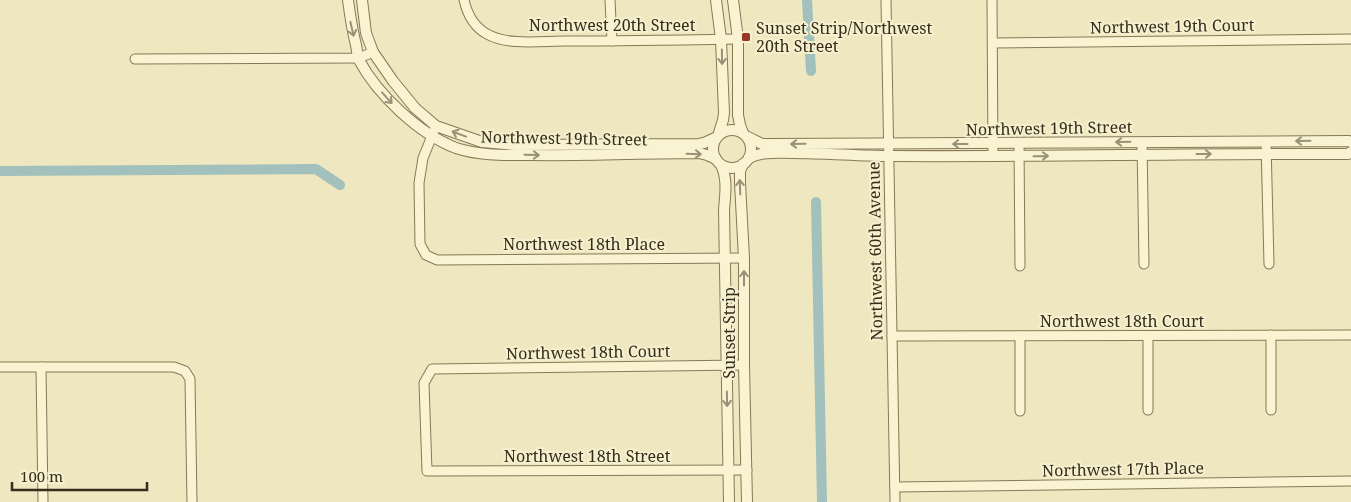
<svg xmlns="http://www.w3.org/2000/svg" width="1351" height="502" viewBox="0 0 1351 502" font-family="'Noto Serif',serif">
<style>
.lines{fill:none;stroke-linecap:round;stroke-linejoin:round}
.canal{stroke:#a2c0bc;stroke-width:10}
.minor-casing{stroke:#877857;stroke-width:11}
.tertiary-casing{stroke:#877857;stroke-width:12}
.minor{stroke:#f9f3d2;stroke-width:9}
.tertiary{stroke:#f9f3d2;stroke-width:10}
.oneway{stroke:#989077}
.poi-dot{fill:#973727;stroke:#f6f0cf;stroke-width:2}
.labels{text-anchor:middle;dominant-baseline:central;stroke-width:4;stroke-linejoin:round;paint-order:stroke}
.street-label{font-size:16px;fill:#362d1c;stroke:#f6f0cf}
.poi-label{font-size:16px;fill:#362d1c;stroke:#f6f0cf;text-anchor:start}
</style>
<rect width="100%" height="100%" fill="#eee7bf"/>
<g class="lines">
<!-- canal -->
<g class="canal">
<polyline points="807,0 811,71"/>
<polyline points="0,171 316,169 340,185"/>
<polyline points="816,202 822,502"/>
</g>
<!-- minor casing -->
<g class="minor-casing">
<g id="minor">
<path d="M464,0C467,13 474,27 487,34C508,46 542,41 566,41C623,41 681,40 738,39"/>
<polyline points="610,0 612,41"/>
<polyline points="886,0 895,502"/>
<polyline points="992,0 993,156"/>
<polyline points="993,43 1351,39"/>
<polyline points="135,59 359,58 373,52"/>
<polyline points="434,131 423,158 419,183 420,244 426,255 437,260 744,258"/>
<polyline points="1142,142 1144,264"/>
<polyline points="1266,142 1269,264"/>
<polyline points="1019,143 1020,266"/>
<polyline points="1271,335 1271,410"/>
<polyline points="892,336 1351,335"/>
<polyline points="1020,336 1020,411"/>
<polyline points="1148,336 1148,410"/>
<polyline points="744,365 432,369 424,383 427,471 747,470"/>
<polyline points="0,367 174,367 185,371 190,379 192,502"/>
<polyline points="41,367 43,502"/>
<polyline points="895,487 1351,481"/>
</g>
</g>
<!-- tertiary casing -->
<g class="tertiary-casing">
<g id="tertiary">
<path d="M348,0C350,15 352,30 356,45C357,50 357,55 359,60C377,94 419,134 456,148C480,156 506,155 531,155C587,156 643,153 699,153L707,155L716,159"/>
<polyline points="362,0 366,33 373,52 393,81 415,108 436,126 482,142 515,145 699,144 704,143 715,138"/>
<polyline points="716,0 721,39 724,113 723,120 718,136"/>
<polyline points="733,0 738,39 738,115 740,125 743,133"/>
<circle cx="732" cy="149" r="19"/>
<polyline points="748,137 762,144 775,144 1349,141 1351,142"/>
<path d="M749,158C762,151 779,153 793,153C826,153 859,156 891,156C1044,157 1196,153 1348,154L1351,152"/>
<polyline points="743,164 740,171 740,183 744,258 744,365 747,502"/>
<path d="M721,165C728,179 725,196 724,210L729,502"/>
</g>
</g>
<!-- minor -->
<use href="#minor" class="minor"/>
<!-- tertiary -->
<use href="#tertiary" class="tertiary"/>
</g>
<!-- one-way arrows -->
<defs><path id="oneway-shaft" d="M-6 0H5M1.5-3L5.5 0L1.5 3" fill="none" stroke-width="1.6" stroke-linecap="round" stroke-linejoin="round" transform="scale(1.25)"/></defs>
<g class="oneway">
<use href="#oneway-shaft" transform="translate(352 29) rotate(77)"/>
<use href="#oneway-shaft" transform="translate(722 57) rotate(89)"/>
<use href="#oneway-shaft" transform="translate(387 98) rotate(48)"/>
<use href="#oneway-shaft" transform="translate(459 134) rotate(-159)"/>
<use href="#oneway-shaft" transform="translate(1303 141) rotate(179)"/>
<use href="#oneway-shaft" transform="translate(1123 142) rotate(179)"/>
<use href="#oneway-shaft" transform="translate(798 144) rotate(179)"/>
<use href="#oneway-shaft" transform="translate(960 144) rotate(180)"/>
<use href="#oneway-shaft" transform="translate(694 154) rotate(2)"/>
<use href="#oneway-shaft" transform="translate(1204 154)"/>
<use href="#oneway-shaft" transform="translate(532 155) rotate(1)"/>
<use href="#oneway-shaft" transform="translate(1041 156) rotate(-1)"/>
<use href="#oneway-shaft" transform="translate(740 187) rotate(-92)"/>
<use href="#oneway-shaft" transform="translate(744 278) rotate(-90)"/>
<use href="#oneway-shaft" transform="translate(727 399) rotate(89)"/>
</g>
<!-- markers -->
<rect class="poi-dot" x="741" y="32" width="10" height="10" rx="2.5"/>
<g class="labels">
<!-- street labels -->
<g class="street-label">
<text x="612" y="25">Northwest 20th Street</text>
<text transform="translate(1172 26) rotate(-1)">Northwest 19th Court</text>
<text transform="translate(1049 128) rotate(-1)">Northwest 19th Street</text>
<text transform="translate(564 138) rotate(1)">Northwest 19th Street</text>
<text x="584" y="244">Northwest 18th Place</text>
<text transform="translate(875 251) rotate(-91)">Northwest 60th Avenue</text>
<text x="1122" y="321">Northwest 18th Court</text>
<text transform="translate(729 333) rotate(-90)">Sunset Strip</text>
<text transform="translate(588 352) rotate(-1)">Northwest 18th Court</text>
<text x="587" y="456">Northwest 18th Street</text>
<text transform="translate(1123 469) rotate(-1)">Northwest 17th Place</text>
</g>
<!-- poi labels -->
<g class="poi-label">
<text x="756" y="28">Sunset Strip/Northwest<tspan x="756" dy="18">20th Street</tspan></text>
</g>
</g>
<!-- scale -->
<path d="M12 482v8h135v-8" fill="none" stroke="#362d1c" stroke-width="2.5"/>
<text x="20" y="482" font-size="15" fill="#362d1c" stroke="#f6f0cf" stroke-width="4" paint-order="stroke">100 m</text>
</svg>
